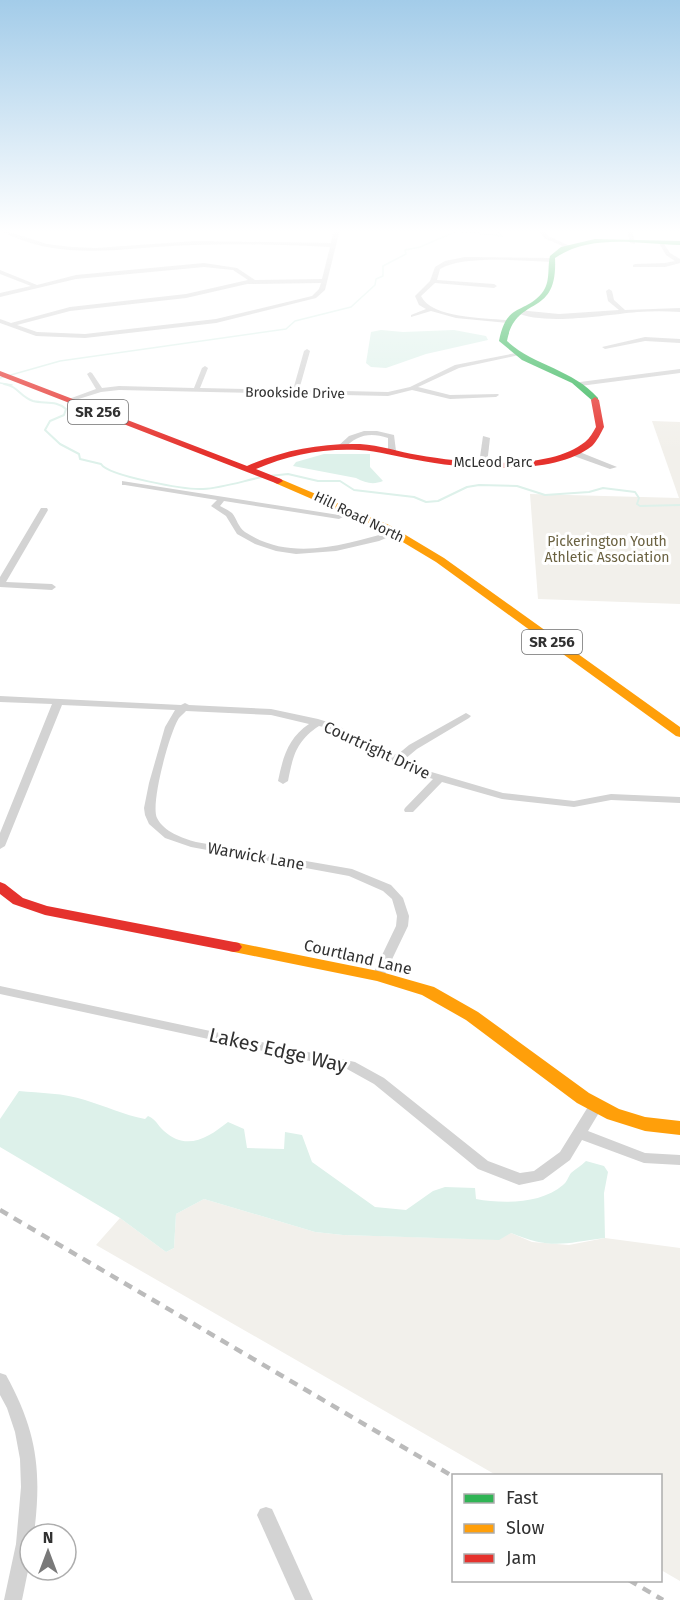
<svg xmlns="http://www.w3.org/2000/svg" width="680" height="1600" viewBox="0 0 680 1600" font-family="'Fira Sans',sans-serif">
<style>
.green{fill:#f2f0eb}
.water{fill:#ddf1ea}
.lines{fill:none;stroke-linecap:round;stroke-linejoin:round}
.stream-far1{stroke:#ddf1ea;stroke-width:1.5}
.stream{stroke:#ddf1ea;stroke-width:2}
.street{fill:#d3d3d3;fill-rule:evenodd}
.fast{fill:#30b455;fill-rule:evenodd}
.slow{fill:#ff9f0a;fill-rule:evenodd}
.jam{fill:#e5322d;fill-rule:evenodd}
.rail{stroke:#bbb;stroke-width:4.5;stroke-dasharray:9 7;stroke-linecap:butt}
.labels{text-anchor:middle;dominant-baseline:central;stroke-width:6;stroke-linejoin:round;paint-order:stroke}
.far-street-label{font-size:14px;fill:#313131;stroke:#fff}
.far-park-label{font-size:14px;fill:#6a6140;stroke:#fff}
.shield{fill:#fff;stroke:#6f6f6f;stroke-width:1.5}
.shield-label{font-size:15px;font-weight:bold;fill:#313131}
.street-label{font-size:16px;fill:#313131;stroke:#fff}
.near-street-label{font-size:20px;fill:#313131;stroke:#fff}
</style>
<rect width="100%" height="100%" fill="#fff"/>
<!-- green -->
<g class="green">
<polygon points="652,421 680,422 680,604 538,599 530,494 679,498"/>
<polygon points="204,1199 315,1232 343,1235 477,1239 511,1233 532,1242 569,1245 605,1238 680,1248 680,1581 661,1570 660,1476 496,1475 96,1245 120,1218 166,1252 174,1248 176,1214"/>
</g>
<!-- water -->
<g class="water">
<polygon points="381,330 403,332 454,330 486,336 488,340 426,354 386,368 371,367 366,363 371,332"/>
<path d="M324,454H370V467L383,481C373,485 366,483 356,478L293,466L296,462Z"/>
<path d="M19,1091C40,1093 64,1093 85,1100C105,1106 124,1115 145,1119L148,1116C157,1120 157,1125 164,1131C187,1152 209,1137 228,1122L244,1129L247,1148L284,1149L285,1132L302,1135L312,1162L375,1207L406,1210L433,1191L445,1187L475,1188L476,1199C503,1204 541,1204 563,1185C567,1182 568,1177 571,1173C575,1169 581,1166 586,1161L604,1166L608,1172L604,1193L605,1238C564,1243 552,1250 511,1233L499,1240L343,1235L315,1232L204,1199L176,1214L174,1248L166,1252L120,1218L0,1147V1119Z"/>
</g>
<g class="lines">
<!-- stream-far1 -->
<g class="stream-far1">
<polyline points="0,378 60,361 286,329 295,321 351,307 375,285 376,279 383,276 383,266 406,254 405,250 420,247 457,231 502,236 495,229"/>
<polyline points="0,383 12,385"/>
</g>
<!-- stream -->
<g class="stream">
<path d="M4,384C18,386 20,397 33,401C44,404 57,400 66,409L64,415L50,421L45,430L60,444L79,454L80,459L101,464C108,476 186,490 203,489C222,488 243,481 262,477"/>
<polyline points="269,476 288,474 318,481 340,481 354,490 414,497 426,502 438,501 467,487 479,485 517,486 545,495 589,492 603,488 635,492 639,498 637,504 640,506 680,505"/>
</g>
<!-- street -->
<g class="street">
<path d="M0,229L47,244L71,247L96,248L195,241L331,243L334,229H340L325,290L316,298L216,323L85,338L36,336L0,323V319L11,323L70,307L186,294L248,280L233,270L204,267L76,279L0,297V293L31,286L0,274V270L37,285L76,275L204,263L237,268L255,280L322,279L330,247C284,245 239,243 193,245C145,246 95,256 47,247C31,244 15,238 0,231ZM321,283L319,289L312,296L216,319L85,334L37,332L17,325L70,311L186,298L247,284Z"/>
<polygon points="538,229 543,229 548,236 570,246 565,247 544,238"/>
<polygon points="627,229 632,229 635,244 630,243"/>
<polygon points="662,241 670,253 680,259 680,263 665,267 633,267 633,265 635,264 665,263 675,261 666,255 659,243"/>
<path d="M465,257L552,258L555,260L552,262C523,261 463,255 440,269L437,280L494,284L497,286L494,288L435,283L421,296C431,318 484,318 506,320L508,321V323L456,318L431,311L411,317V315L426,309L419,305L415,296L430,281L435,267L445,261Z"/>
<path d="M609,289L612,291L614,300L625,310L680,308V312C666,311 652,311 637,312C605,315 543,326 515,312L518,310L559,314L619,310L608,301L606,291Z"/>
<polygon points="645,337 680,339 680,343 645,341 605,349 602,347"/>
<polygon points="307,349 310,351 299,390 388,392 410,387 455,365 516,353 519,355 459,368 418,387 450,395 498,394 499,395 496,397 450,399 412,390 388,396 119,390 101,392 69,402 66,400 96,389 87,374 90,372 92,373 102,388 119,386 194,388 202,368 205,366 208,368 200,388 293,390 304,351"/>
<polygon points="680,369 680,373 580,386 577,384 580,382"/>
<path d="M364,431H377L394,435L396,451L392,453L388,451V438C370,432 356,435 344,449L337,447L349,436Z"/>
<polygon points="483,436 490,438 487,464 483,466 479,464"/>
<polygon points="571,451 577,451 617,467 610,469 571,455"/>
<path d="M122,481L339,515L343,517L339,519L224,501L220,506C224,508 228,510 232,513C237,519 238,527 245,532C292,563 345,544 394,531L398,533L379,541L336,551L296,554L276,551L255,544L237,534L226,516L211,506L217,500L125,485H122Z"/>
<polygon points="41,508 47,508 48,510 6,582 52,584 56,587 52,590 0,587 0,577"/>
<path d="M0,696L181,705L185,703L189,705L271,709L318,719L334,724L397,755L409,745L466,713L471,716L469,718L417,749L405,759L428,771L503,793L574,801L611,794L680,797V803L611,800L574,807L502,799L442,782L413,812H405L404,810L405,808L433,779L420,775L328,728L319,726C296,741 293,756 288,781L283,784L278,781C283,757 288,738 309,724L271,715L186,711C184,713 181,716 179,718C170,731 150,804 157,818C164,832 182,838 196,842L352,869L391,885L403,898L409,916L408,926L384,976L382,979H374L372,976L396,926L397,916L392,899L383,891L349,876L191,847L165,838L149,824L145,815L144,808L149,783L165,727L175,710L62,705L5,846L0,849V833L52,704L0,702Z"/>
<polygon points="0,986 355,1062 384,1078 488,1161 520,1173 534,1171 560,1152 591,1102 596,1101 601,1102 603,1106 588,1131 645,1153 680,1155 680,1165 644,1163 582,1140 570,1160 543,1180 519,1185 478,1169 374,1084 347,1069 0,994"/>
<path d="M0,1373L6,1375C37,1431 42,1471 34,1534H30V1561L22,1600H4L16,1544L21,1487L20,1459L15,1432L7,1408L0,1395Z"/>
<polygon points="266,1507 272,1509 313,1600 295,1600 257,1515 260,1509"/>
</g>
<!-- fast -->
<path class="fast" d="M595,239L680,241V245C639,244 591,233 555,258C558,320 516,293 507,341C534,366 573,369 598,398V402L595,403L572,383L522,360L499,341C507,301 524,315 542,293C551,282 547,268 550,256L561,247Z"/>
<!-- slow -->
<g class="slow">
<polygon points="278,478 389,525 444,558 680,727 680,737 676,736 436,562 381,529 275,483 273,481"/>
<polygon points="234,942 378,971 434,987 478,1012 589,1093 619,1109 645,1117 680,1121 680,1135 645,1131 607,1119 577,1103 466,1020 422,995 377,981 229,951 226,947 229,943"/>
</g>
<!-- jam -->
<g class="jam">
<path d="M0,371L247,466C283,450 321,443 360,444C380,445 399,452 418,455C464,463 547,472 585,442C590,438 593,432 596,427L591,400L595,397L599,400L604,427C601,433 597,441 592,446C553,477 463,469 417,460C398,457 378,451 359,450C323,448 288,455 256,469L281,479L283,481L278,484L0,376Z"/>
<polygon points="0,882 5,884 23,898 47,906 234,942 239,943 242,947 239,951 234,952 45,915 13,904 0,894"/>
</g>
<!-- rail -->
<g class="rail">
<polyline points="0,1210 454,1477"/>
<polyline points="629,1580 663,1600"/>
</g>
</g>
<!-- sky -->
<linearGradient id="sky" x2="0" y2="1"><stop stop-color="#a3cce9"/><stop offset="0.51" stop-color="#fff"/><stop offset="1" stop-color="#fff" stop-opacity="0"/></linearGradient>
<rect width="680" height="453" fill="url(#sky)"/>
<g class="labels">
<!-- far-street labels -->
<g class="far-street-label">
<text transform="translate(295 393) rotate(1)">Brookside Drive</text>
<text x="493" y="462">McLeod Parc</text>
<text transform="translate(359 517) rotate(26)">Hill Road North</text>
</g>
<!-- far-park labels -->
<g class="far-park-label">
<text x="607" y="541">Pickerington Youth<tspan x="607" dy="16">Athletic Association</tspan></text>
</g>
<!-- shield labels -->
<g class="shield">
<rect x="68" y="400" width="60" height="24" rx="4.5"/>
<rect x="522" y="630" width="60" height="24" rx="4.5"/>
</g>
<g class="shield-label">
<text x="98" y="412">SR 256</text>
<text x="552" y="642">SR 256</text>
</g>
<!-- street labels -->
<g class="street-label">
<text transform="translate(377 750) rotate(25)">Courtright Drive</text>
<text transform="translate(256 856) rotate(10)">Warwick Lane</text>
<text transform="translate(358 957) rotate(13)">Courtland Lane</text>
</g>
<!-- near-street labels -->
<g class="near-street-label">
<text transform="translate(278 1050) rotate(13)">Lakes Edge Way</text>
</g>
</g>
<!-- legend -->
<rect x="452" y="1474" width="210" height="108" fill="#ffffff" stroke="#adadad" stroke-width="1.5"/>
<rect x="464" y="1494" width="30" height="9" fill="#30b455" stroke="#adadad" stroke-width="1.5"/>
<text x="506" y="1504" font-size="18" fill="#313131">Fast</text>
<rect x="464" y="1524" width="30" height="9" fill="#ff9f0a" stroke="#adadad" stroke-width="1.5"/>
<text x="506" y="1534" font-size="18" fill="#313131">Slow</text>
<rect x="464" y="1554" width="30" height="9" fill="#e5322d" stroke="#adadad" stroke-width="1.5"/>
<text x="506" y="1564" font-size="18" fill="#313131">Jam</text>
<!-- north arrow -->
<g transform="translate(48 1552)"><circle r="28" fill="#ffffff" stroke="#adadad" stroke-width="1.5"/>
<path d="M0-4.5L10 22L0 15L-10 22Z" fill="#797979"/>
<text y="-9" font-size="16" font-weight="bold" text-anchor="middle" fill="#313131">N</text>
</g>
</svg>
